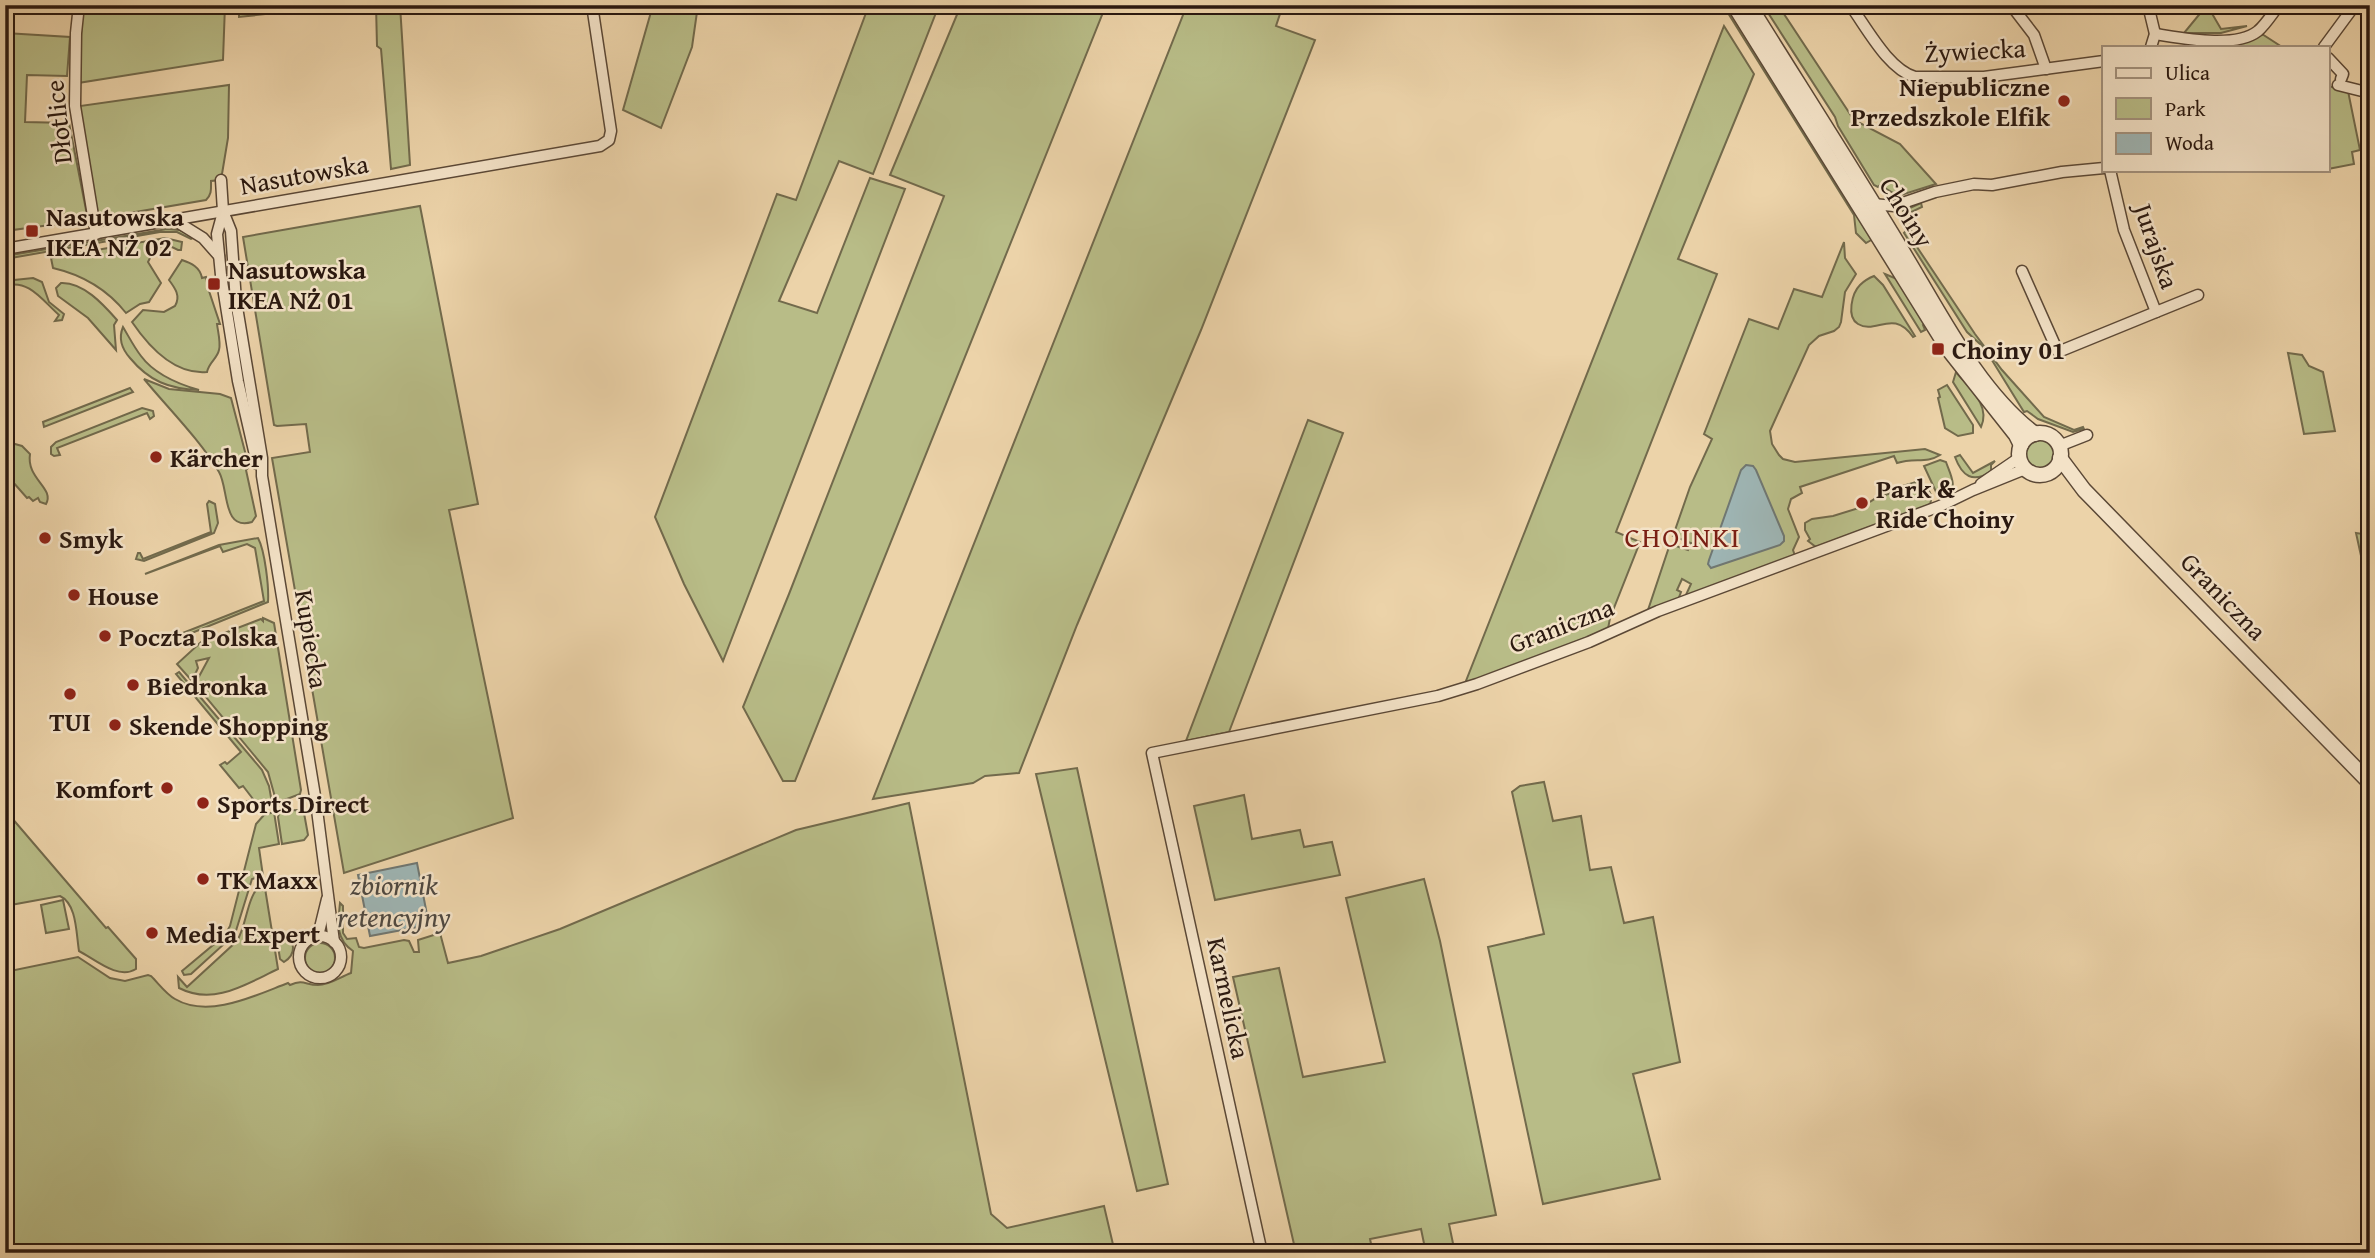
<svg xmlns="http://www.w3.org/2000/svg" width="2375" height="1258" viewBox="0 0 2375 1258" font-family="'Gentium Book Plus',serif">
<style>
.green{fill:#b8bc87;stroke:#726a4c;stroke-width:2}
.water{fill:#9eb5b4;stroke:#707772;stroke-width:2}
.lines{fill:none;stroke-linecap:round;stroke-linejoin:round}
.minor-casing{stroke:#5b4836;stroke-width:13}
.tertiary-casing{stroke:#5b4836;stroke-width:17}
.minor{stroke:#f3e2c7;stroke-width:10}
.tertiary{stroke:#f3e2c7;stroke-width:14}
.poi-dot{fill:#8f2418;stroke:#f3e2c7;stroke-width:2.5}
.labels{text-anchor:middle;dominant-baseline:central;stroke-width:5;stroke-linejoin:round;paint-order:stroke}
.street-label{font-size:26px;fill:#2b1910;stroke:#f3e2c7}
.poi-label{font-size:26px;font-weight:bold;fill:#2b1910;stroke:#f3e2c7;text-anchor:start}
.neighbourhood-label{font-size:28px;letter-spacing:2px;fill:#7a1f14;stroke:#f3e2c7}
.water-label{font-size:28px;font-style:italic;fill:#4e4841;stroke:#f3e2c7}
</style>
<rect width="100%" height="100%" fill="#ecd3a9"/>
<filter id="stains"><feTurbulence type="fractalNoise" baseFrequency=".00286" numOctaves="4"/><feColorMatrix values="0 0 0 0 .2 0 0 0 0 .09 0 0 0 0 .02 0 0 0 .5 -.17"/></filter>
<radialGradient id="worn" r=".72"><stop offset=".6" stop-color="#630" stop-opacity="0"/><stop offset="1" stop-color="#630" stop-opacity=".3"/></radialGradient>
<!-- green -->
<g class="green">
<polygon points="83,5 225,5 223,60 78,83"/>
<polygon points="239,5 348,5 239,17"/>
<polygon points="376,5 400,5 410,165 391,169 381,49 377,46"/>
<polygon points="653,5 698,5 692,47 661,128 623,110"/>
<polygon points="869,5 939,5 873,174 839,161 779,301 817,313 870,178 905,189 723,661 684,584 655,517 777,194 796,200"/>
<polygon points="961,5 1106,5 795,781 783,781 743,707 789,594 944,196 890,175"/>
<polygon points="1187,5 1283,5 1276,26 1315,40 1201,330 1077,625 1019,773 985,776 973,783 873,799"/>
<polygon points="1723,5 1727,5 1873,239 1866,243 1856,233 1854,215"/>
<polygon points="1763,5 1778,5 1854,120 1900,144 1936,184 1898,196 1880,185 1878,187 1874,185 1838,126 1835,117"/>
<polygon points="2207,5 2221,29 2247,26 2221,33 2184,33"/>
<polygon points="1724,26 1754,74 1678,259 1717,274 1616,532 1640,542 1610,618 1608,629 1464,686"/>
<polygon points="5,33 70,37 67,76 27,75 25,122 69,123 88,220 5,231"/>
<polygon points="2262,34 2282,47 2217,47 2251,39"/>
<path d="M229,85L228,138L221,180L211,181C211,189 212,194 206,200L94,219L80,106Z"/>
<polygon points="2328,86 2348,91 2360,150 2352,152 2354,164 2328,169"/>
<polygon points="1921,203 1922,207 1907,214 1912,233 1909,235 1975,334 2002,370 2044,417 2074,430 2083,427 2084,429 2073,432 2038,419 2027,411 2024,412 1990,357 1980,344 1967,332 1904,233 1906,231 1903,211"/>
<polygon points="420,206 478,504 449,510 513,818 344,873 272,458 310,452 306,424 277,426 274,425 243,237"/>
<polygon points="167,229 180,230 195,237 191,239 177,232 160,232 5,259 5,256"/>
<path d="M165,238L182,242L181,250H178L166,244L154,250L148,262L161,283L149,302L140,304L126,313C107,289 83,275 53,268L51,258Z"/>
<path d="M1844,242L1845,258L1856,274L1845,292L1841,322L1839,327L1834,331L1819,336L1809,345L1770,431L1772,444L1779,455L1783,459L1795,462L1925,449L1940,455C1926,464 1914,457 1897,463L1894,456L1800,487L1802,493L1791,499L1788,509L1799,537L1793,550L1795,556L1685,597L1691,584L1682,579L1677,590L1681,592L1678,600L1653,611L1648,610L1670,544L1688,550L1691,543L1673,536L1690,487L1712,439L1704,434L1749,319L1778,329L1794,289L1822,297Z"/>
<path d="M182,260C191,263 200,267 202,278L206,277L208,288L220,324H217C218,332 221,343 219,350C217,359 209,362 207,372C174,375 149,347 132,322L143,310L164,312L175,306C181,296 175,288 169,280Z"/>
<polygon points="1885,274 1897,279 1926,324 1923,325 1925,330 1921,332"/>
<path d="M1874,276L1883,285L1915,336L1913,337C1893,308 1876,335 1858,324C1846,317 1852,293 1860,285C1864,281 1869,278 1874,276Z"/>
<path d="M33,278L42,282L49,302L64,314L62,320L55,321L59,315C43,301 28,278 5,286V281Z"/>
<path d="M61,283C83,282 103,304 117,320L114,325L116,350L88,318L58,296L56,288Z"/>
<path d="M123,327C129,337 134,347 141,356C155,375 178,384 199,390C169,389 149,381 130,358C122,349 118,339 123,327Z"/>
<polygon points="2288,353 2302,355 2309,366 2323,372 2335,431 2304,434"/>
<path d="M1956,372C1969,388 1991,405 1981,427L1953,382Z"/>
<path d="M144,379L169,389L220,394L231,398L249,467L246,470L256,516L252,522C222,531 229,489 219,472C201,441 167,407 144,379Z"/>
<polygon points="1947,385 1973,425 1973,433 1958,436 1945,428 1938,398 1940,397 1938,390"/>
<polygon points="130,388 133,392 44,427 43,422"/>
<polygon points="142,408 153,411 154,416 150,419 147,413 57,448 60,455 54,456 51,454 51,447 56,442"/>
<polygon points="1308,420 1343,433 1229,732 1186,741"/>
<circle cx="2040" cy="454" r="15"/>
<path d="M15,444L22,446L30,454C26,479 55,488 46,504L40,502L38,498L33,501L29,497L27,498L5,473V447Z"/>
<path d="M1960,455L1973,473L1995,461L1991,465V471C1973,484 1962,476 1955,457Z"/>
<path d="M1940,460L1946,462C1950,474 1959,488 1946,497L1937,494L1924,466Z"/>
<path d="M1916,482C1926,482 1934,494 1930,504L1926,506L1816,547L1808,541L1810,539L1805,530V523L1812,519L1833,516L1862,507L1876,498L1894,492L1893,489Z"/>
<polygon points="209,501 215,504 218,523 214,533 144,561 136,559 138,553 140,553 143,559 211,532 207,504"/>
<polygon points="2356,533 2370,535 2370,597"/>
<path d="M258,538C265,551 269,587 268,602L172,641L170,638L264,601L255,548L247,544L223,552L220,546L145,574L219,545Z"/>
<polygon points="263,618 274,623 301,790 300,794 279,802 275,797 268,772 195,684 209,658 196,661 198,668 192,681 177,664 201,642 261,619 263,621"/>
<path d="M179,672L262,770L269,786L272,803C263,805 256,807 248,801L253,799L243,786L239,788L220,765L225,762L227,764L241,752L176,674Z"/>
<polygon points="1077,768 1168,1184 1137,1191 1036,774"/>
<polygon points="1544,782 1553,821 1581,816 1590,870 1611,867 1624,923 1653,917 1680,1062 1633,1074 1660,1179 1543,1204 1488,947 1544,934 1512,792 1520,786"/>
<polygon points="1244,795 1252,839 1300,830 1304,847 1332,842 1340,875 1215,900 1194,806"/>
<path d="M909,803L991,1214L1007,1228L1104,1206L1115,1253H5V972L78,957L110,978L125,981L148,975L151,976C159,984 166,994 175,999C209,1019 256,995 288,983L290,985C304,979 305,985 318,985C330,985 340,977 351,973L353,951C335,939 338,922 340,903L343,906V933L347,939L356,938L359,947L364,948L404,940L409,941L414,952H419L418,940L440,933L448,963L481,956L560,929L796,830Z"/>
<path d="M5,810L106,928L108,927L136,959V969C118,980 96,960 79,951C76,933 77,904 60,896L5,906Z"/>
<polygon points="298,810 304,813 308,835 304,840 282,844 278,817 280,811"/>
<polygon points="274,812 279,844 259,848 263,876 252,879 235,934 191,974 184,975 182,971 225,935 230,926 256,824 264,815"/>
<polygon points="1424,879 1440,941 1496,1215 1449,1224 1455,1253 1426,1253 1421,1229 1370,1239 1373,1253 1327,1253 1325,1248 1296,1253 1233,977 1279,968 1303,1077 1385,1062 1346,898"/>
<path d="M264,882L278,969C246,984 214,1006 179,988L178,977L187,987L237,941C248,923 246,894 264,882Z"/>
<polygon points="63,900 69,929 46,933 41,905"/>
<path d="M284,933C295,941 297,954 284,962L280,959L276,934Z"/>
<circle cx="320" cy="958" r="15"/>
</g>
<!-- water -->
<g class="water">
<polygon points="1746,465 1753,466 1756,470 1784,536 1784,541 1780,545 1711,568 1708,564 1709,560 1741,470"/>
<polygon points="417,863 429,925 370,936 358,875"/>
</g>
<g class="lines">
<!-- minor casing -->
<g class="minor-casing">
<g id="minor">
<polyline points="79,5 76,33 75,106 96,234"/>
<path d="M1850,5C1867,28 1888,69 1915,77H1984L2104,61"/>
<polyline points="2011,5 2034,35 2046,69"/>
<polyline points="2148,5 2155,34 2151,47"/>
<path d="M2155,34C2182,38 2235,49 2258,31C2266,24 2272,14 2279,5"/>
<polyline points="2324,47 2355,5"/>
<polyline points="2328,58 2343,74 2341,79"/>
<polyline points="2338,85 2370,93"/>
<polyline points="221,180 223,211 231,231 236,301 262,458 262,476 316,802 334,942"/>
<polyline points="1873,204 1894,206 1935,192 1974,184 1992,185 2062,172 2104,168"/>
<polyline points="223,212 217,234 221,275 238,381 257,464"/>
<polyline points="174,220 203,238 219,256"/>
<polyline points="5,249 600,146 609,140 611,131 592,5"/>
<polyline points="2022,271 2058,352 2156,312 2124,230 2110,170"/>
<polyline points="2156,312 2198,295"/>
<polyline points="2059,446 2087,435"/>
<polyline points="1981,484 2019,458"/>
<circle cx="320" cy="957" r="21"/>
<polyline points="318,936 327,899"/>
<polyline points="1262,1253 1152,753 1438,696 1477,684 1589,642 1658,611 1940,506 1973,490 2025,469"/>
</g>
</g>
<!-- tertiary casing -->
<g class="tertiary-casing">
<g id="tertiary">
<polyline points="1734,5 1948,349 2016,435 2021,445"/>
<path d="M1749,5C1802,90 1856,174 1907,259C1942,317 1980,393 2035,434"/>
<circle cx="2040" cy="454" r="21"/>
<polyline points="2060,458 2084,490 2370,783"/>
</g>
</g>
<!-- minor -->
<use href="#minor" class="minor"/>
<!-- tertiary -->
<use href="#tertiary" class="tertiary"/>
</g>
<!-- markers -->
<g class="poi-dot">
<circle cx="2064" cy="101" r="7"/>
<rect x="25" y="224" width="14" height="14" rx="3.5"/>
<rect x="207" y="277" width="14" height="14" rx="3.5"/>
<rect x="1931" y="342" width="14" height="14" rx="3.5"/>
<circle cx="156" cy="457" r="7"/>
<circle cx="1862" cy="503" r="7"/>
<circle cx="45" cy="538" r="7"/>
<circle cx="74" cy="595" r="7"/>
<circle cx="105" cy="636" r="7"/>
<circle cx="133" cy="685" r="7"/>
<circle cx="70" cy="694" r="7"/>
<circle cx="115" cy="725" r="7"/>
<circle cx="167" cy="788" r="7"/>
<circle cx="203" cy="803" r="7"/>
<circle cx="203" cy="879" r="7"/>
<circle cx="152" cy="933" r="7"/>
</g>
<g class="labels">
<!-- street labels -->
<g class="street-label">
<text transform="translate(1975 50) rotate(-3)">Żywiecka</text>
<text transform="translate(58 122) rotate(-96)">Dłotlice</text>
<text transform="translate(304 174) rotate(-10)">Nasutowska</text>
<text transform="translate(1907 212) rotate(58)">Choiny</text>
<text transform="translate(2157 246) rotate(71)">Jurajska</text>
<text transform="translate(2224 596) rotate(46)">Graniczna</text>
<text transform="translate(1561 625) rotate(-21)">Graniczna</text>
<text transform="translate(312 639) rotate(81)">Kupiecka</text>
<text transform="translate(1229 998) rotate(78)">Karmelicka</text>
</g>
<!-- poi labels -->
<g class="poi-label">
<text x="2050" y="86" text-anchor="end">Niepubliczne<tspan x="2050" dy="30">Przedszkole Elfik</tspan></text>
<text x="46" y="216">Nasutowska<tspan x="46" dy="30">IKEA NŻ 02</tspan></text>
<text x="228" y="269">Nasutowska<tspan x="228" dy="30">IKEA NŻ 01</tspan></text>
<text x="1952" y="349">Choiny 01</text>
<text x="170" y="457">Kärcher</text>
<text x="1876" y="488">Park &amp;<tspan x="1876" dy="30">Ride Choiny</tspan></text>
<text x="59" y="538">Smyk</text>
<text x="88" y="595">House</text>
<text x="119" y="636">Poczta Polska</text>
<text x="147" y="685">Biedronka</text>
<text x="70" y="721" text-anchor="middle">TUI</text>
<text x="129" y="725">Skende Shopping</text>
<text x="153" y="788" text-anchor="end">Komfort</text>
<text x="217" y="803">Sports Direct</text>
<text x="217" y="879">TK Maxx</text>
<text x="166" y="933">Media Expert</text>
</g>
<!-- neighbourhood labels -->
<g class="neighbourhood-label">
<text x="1683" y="536">CHOINKI</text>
</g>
<!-- water labels -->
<g class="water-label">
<text x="394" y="884">zbiornik<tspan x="394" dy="32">retencyjny</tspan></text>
</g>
</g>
<!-- margin -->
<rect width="2375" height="1258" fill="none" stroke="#ecd3a9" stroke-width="28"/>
<rect x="7" y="7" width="2361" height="1244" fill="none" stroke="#2b1910" stroke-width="3.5"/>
<rect x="14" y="14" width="2347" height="1230" fill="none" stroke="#2b1910" stroke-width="2"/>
<!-- legend -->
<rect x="2102" y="46" width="228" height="126" fill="#f3e2c7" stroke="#a3927e" stroke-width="2"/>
<rect x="2116" y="68" width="35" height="10" fill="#f3e2c7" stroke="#a3927e" stroke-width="2"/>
<text x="2165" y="80" font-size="21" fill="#2b1910">Ulica</text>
<rect x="2116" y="98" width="35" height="21" fill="#b8bc87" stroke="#a3927e" stroke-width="2"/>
<text x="2165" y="116" font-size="21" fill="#2b1910">Park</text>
<rect x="2116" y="133" width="35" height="21" fill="#9eb5b4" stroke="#a3927e" stroke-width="2"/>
<text x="2165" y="150" font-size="21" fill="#2b1910">Woda</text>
<rect width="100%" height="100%" filter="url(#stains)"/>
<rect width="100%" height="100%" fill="url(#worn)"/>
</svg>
